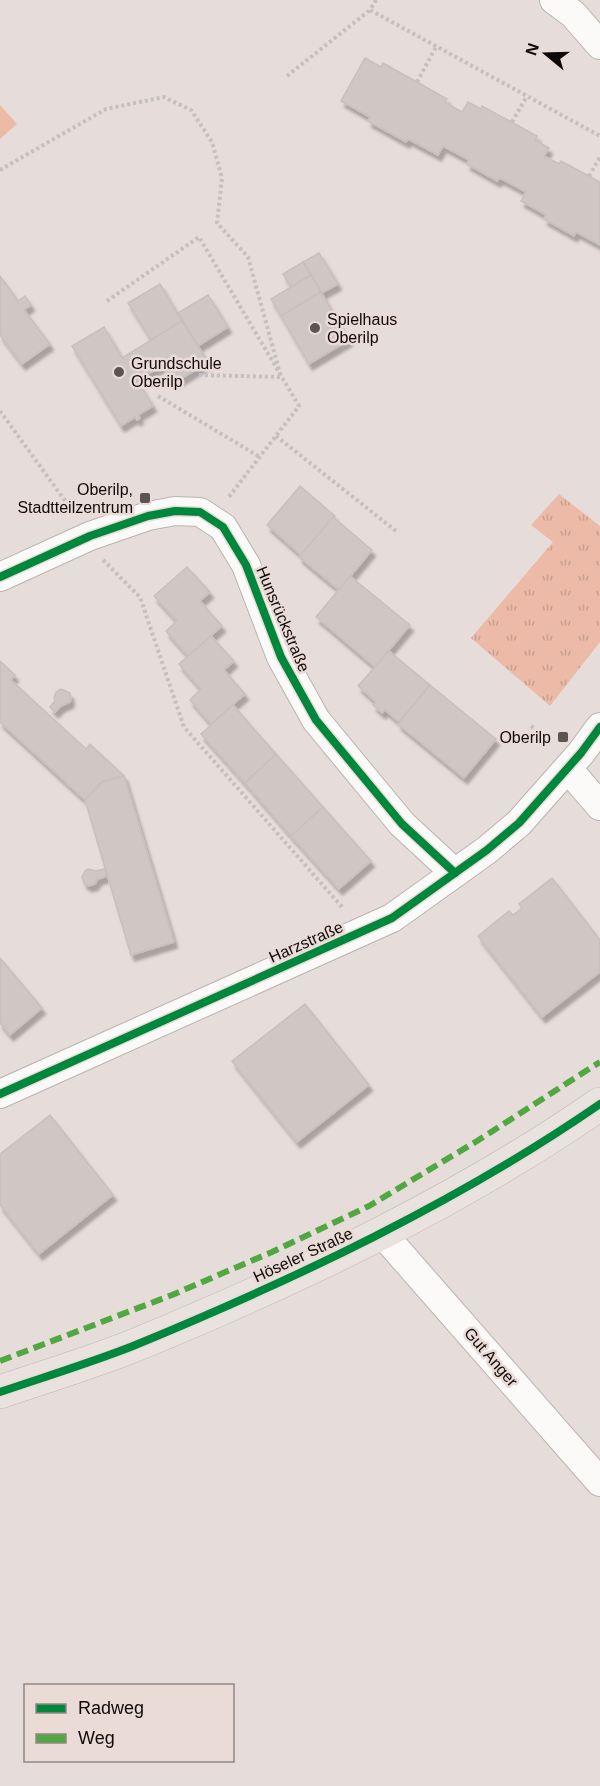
<svg xmlns="http://www.w3.org/2000/svg" width="600" height="1786" viewBox="0 0 600 1786" font-family="Helvetica,sans-serif">
<style>
.grass{fill:url(#grass-tufts)}
.pitch{fill:#ecbaa7}
.building{fill:#cec7c4;stroke:#c7c0bd;stroke-width:1.5;filter:url(#shadow)}
.lines{fill:none;stroke-linecap:round;stroke-linejoin:round}
.street-casing{stroke:#b9b3b1;stroke-width:30}
.primary-casing{stroke:#bdb9b7;stroke-width:34}
.path{stroke:#c3c0bf;stroke-width:4;stroke-dasharray:3 3;stroke-linecap:butt}
.street{stroke:#fbfaf9;stroke-width:28}
.primary{stroke:#eae2de;stroke-width:33}
.quiet{stroke:#51a841;stroke-width:6;stroke-dasharray:12 6;stroke-linecap:butt}
.cycleway-casing{stroke:#eadbd6;stroke-width:11}
.cycleway{stroke:#00873e;stroke-width:8}
.poi-dot{fill:#5a5452;stroke:#eadbd6;stroke-width:2}
.labels{text-anchor:middle;dominant-baseline:central;stroke-width:5;stroke-linejoin:round;paint-order:stroke}
.poi-label{font-size:16px;fill:#0f0a09;stroke:#eadbd6;text-anchor:start}
.street-label{font-size:16px;fill:#0f0a09;stroke:#eadbd6}
</style>
<defs>
<pattern id="grass-tufts" width="24" height="20" patternUnits="userSpaceOnUse" patternTransform="scale(1.5)"><rect width="24" height="20" fill="#ecbaa7"/><path d="M3 7l-1-3M5 7V3M7 7l1-3M15 17l-1-3M17 17v-4M19 17l1-3" fill="none" stroke="#c99f8e"/></pattern>
<filter id="shadow"><feDropShadow dx="3.5" dy="6" stdDeviation="1.5" flood-color="#0004"/></filter>
</defs>
<rect width="100%" height="100%" fill="#e6ddda"/>
<!-- grass -->
<polygon class="grass" points="559,494 600,526 600,642 550,706 471,638 553,542 531,525"/>
<!-- pitch -->
<polygon class="pitch" points="0,105 17,124 0,139"/>
<!-- building -->
<g class="building">
<polygon points="365,58 381,67 383,63 417,82 447,99 444,102 462,112 468,102 481,109 482,106 537,136 535,140 549,148 544,156 559,164 561,161 600,182 600,245 576,232 574,236 544,219 546,215 521,201 526,192 500,178 497,181 467,164 469,160 443,146 438,155 408,139 406,142 368,121 370,117 341,101"/>
<polygon points="319,253 338,284 322,293 303,262"/>
<polygon points="303,262 311,275 291,287 283,274"/>
<polygon points="311,275 321,292 281,316 271,299"/>
<polygon points="0,276 18,301 25,296 31,305 24,310 50,344 22,364 0,335"/>
<polygon points="160,284 182,321 151,340 128,303"/>
<polygon points="321,292 349,340 309,364 281,316"/>
<polygon points="208,295 228,327 198,346 178,313"/>
<polygon points="182,321 208,362 176,382 165,364 137,380 153,406 138,415 140,418 137,420 135,417 121,426 72,346 104,327 122,358"/>
<polygon points="300,486 335,516 301,555 267,525"/>
<polygon points="333,517 372,550 339,590 299,557"/>
<polygon points="187,567 210,592 200,601 222,626 188,656 166,631 177,621 154,596"/>
<polygon points="350,576 410,625 375,667 316,617"/>
<polygon points="211,636 234,661 224,670 245,694 211,724 190,700 201,689 179,664"/>
<polygon points="389,651 430,685 399,722 385,710 382,713 373,705 376,702 358,686"/>
<polygon points="0,661 15,675 11,680 86,749 90,744 124,776 102,782 85,800 0,722"/>
<polygon points="430,685 496,739 464,778 398,724"/>
<polygon points="61,689 70,693 71,699 70,702 61,706 55,712 50,707 55,701 54,698 56,692"/>
<polygon points="233,705 276,754 245,783 201,734"/>
<polygon points="276,754 323,807 291,836 245,783"/>
<polygon points="124,776 174,942 131,955 85,800 102,782"/>
<polygon points="323,807 371,861 339,889 291,836"/>
<polygon points="88,869 96,871 105,869 107,876 98,879 95,884 89,886 84,883 82,877 85,871"/>
<polygon points="552,878 600,940 600,972 542,1017 478,936 509,911 513,915 522,908 519,904"/>
<polygon points="0,958 42,1008 10,1035 0,1023"/>
<polygon points="305,1004 369,1085 297,1142 232,1061"/>
<polygon points="50,1115 113,1195 39,1254 0,1205 0,1154"/>
</g>
<g class="lines">
<!-- street casing -->
<g class="street-casing">
<g id="street">
<polyline points="554,0 573,14 600,45"/>
<polyline points="0,577 90,536 148,516 175,511 200,512 223,527 246,565 281,657 316,720 402,824 455,873"/>
<polyline points="568,769 600,806"/>
<polyline points="0,1094 392,918 487,850 519,823 581,753 600,727"/>
<polyline points="381,1232 600,1482"/>
</g>
</g>
<!-- primary casing -->
<g class="primary-casing">
<path id="primary" d="M0,1392C44,1377 90,1363 133,1346C293,1280 457,1203 600,1104"/>
</g>
<!-- path -->
<g class="path">
<polyline points="376,0 370,10 600,136"/>
<polyline points="287,76 370,10"/>
<polyline points="417,82 436,47"/>
<polyline points="512,122 527,96"/>
<polyline points="0,170 106,109 164,97 191,110 212,142 222,178 217,223 248,257 281,377 198,375"/>
<polyline points="589,176 600,157"/>
<polyline points="107,301 199,237 299,406 228,498"/>
<polyline points="158,396 260,457"/>
<polyline points="0,411 74,513"/>
<polyline points="276,436 396,531"/>
<polyline points="103,560 140,597 184,727 343,908"/>
<polyline points="531,726 552,745"/>
</g>
<!-- street -->
<use href="#street" class="street"/>
<!-- primary -->
<use href="#primary" class="primary"/>
<!-- quiet -->
<polyline class="quiet" points="0,1361 172,1295 272,1252 369,1206 477,1141 600,1062"/>
<!-- cycleway casing -->
<g class="cycleway-casing">
<g id="cycleway">
<polyline points="0,577 90,536 148,516 175,511 200,512 223,527 246,565 281,657 316,720 402,824 455,873"/>
<polyline points="0,1094 392,918 487,850 519,823 581,753 600,727"/>
<path d="M0,1392C44,1377 90,1363 133,1346C293,1280 457,1203 600,1104"/>
</g>
</g>
<!-- cycleway -->
<use href="#cycleway" class="cycleway"/>
</g>
<!-- markers -->
<g class="poi-dot">
<circle cx="315" cy="328" r="6"/>
<circle cx="119" cy="372" r="6"/>
<rect x="139" y="492" width="12" height="12" rx="3"/>
<rect x="557" y="731" width="12" height="12" rx="3"/>
</g>
<g class="labels">
<!-- poi labels -->
<g class="poi-label">
<text x="327" y="319">Spielhaus<tspan x="327" dy="18">Oberilp</tspan></text>
<text x="131" y="363">Grundschule<tspan x="131" dy="18">Oberilp</tspan></text>
<text x="133" y="489" text-anchor="end">Oberilp,<tspan x="133" dy="18">Stadtteilzentrum</tspan></text>
<text x="551" y="737" text-anchor="end">Oberilp</text>
</g>
<!-- street labels -->
<g class="street-label">
<text transform="translate(283 619) rotate(67)">Hunsrückstraße</text>
<text transform="translate(306 942) rotate(-24)">Harzstraße</text>
<text transform="translate(303 1255) rotate(-25)">Höseler Straße</text>
<text transform="translate(491 1357) rotate(49)">Gut Anger</text>
</g>
</g>
<!-- legend -->
<rect x="24" y="1684" width="210" height="78" fill="#eadbd6" stroke="#928784" stroke-width="1.5"/>
<rect x="36" y="1704" width="30" height="9" fill="#00873e" stroke="#928784" stroke-width="1.5"/>
<text x="78" y="1714" font-size="18" fill="#0f0a09">Radweg</text>
<rect x="36" y="1734" width="30" height="9" fill="#51a841" stroke="#928784" stroke-width="1.5"/>
<text x="78" y="1744" font-size="18" fill="#0f0a09">Weg</text>
<!-- north arrow -->
<g transform="translate(546 54) rotate(289)" stroke="#eadbd6" stroke-width="4.5" paint-order="stroke">
<path d="M0-4.5L10 22L0 15L-10 22Z" fill="#0f0a09"/>
<text y="-9" font-size="16" font-weight="bold" text-anchor="middle" fill="#0f0a09">N</text>
</g>
</svg>
